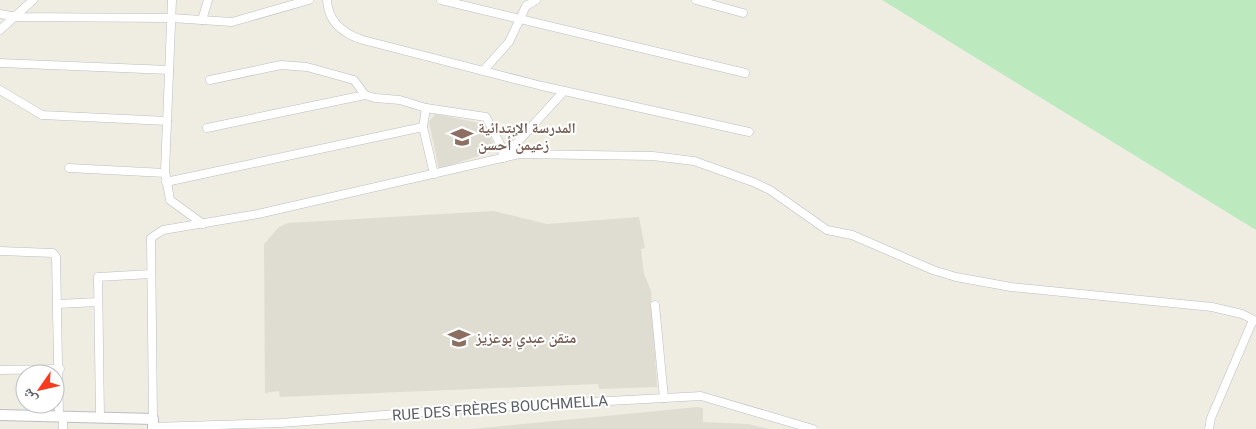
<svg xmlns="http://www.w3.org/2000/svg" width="1256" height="429" viewBox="0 0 1256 429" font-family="Roboto,'Noto Naskh Arabic',sans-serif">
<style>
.education{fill:#dfdcd1}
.green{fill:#bce9be}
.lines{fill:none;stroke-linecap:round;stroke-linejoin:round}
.street-casing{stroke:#babdc3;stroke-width:9}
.secondary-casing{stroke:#bbbec5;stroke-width:12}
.street{stroke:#fff;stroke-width:8}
.secondary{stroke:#fff;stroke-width:10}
.labels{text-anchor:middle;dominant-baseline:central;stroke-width:4;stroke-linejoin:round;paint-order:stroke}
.education-label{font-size:15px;font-weight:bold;fill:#785e54;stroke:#fff;text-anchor:start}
.street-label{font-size:15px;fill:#5b5f65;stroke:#fff}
</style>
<rect width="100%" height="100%" fill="#efede2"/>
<!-- education -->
<g class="education">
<polygon points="435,114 485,124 496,150 439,169 429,122"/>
<polygon points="493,211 547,224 639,217 645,248 641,249 644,274 651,291 657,387 599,389 598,384 280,397 279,391 265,393 264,244 279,227 288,223"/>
<polygon points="698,407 703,408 703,422 748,424 770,429 471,429"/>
</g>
<!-- green -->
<polygon class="green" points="882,0 1256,0 1256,230"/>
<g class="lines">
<!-- street casing -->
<g class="street-casing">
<g id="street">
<polyline points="172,0 165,171 170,200 203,224"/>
<path d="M327,0C328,22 344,34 363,40L542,86L749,132"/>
<polyline points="441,0 745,73"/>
<polyline points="696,0 743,13"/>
<polyline points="0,14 17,17 171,18 232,22 309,0"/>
<polyline points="202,20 208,0"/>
<polyline points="0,30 33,0"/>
<polyline points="0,63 169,70"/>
<polyline points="483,71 509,42 526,6 536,0"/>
<polyline points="210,80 281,65 307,67 354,80 365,95 375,98 400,100 426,108 486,117 502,148 503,158"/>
<polyline points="0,90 42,115 167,121"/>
<polyline points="426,108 423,127 434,174"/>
<polyline points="207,128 365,95"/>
<polyline points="503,158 564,91"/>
<polyline points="69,168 165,173"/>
<polyline points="166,182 423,127"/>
<polyline points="0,251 53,253 56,257 59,416"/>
<polyline points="58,304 98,302"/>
<polyline points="655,305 664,398"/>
<polyline points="0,370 60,369"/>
<polyline points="63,416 63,429"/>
<polyline points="100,417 98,277 151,274"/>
<polyline points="153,419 151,238 163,230 258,214 519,154 653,156 694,161 753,182 770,190 827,230 852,235 933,270 956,277 1011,287 1212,307 1242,314 1256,321"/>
<polyline points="153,427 281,423 462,409 701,396 813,429"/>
<polyline points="1209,429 1211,418 1253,320"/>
</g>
</g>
<!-- secondary casing -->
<g class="secondary-casing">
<polyline id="secondary" points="0,415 153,419 153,429"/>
</g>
<!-- street -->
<use href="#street" class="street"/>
<!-- secondary -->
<use href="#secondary" class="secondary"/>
</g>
<!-- icons -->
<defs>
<g id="school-bare" transform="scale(1.725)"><path d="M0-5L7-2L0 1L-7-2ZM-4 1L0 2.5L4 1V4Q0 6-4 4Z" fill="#8d6e63" stroke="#fff" stroke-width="2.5" paint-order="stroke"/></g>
</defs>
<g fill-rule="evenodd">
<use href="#school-bare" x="462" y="137"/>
<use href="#school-bare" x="459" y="338"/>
</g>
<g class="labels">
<!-- education labels -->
<g class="education-label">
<text x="478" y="128">المدرسة الإبتدائية<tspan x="478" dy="17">زعيمن أحسن</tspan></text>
<text x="476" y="338">متقن عبدي بوعزيز</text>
</g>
<!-- street labels -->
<g class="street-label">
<text transform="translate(500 408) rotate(-4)">RUE DES FRÈRES BOUCHMELLA</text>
</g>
</g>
<!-- north arrow -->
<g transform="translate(40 389) rotate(236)"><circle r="24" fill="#ffffff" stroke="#bdbfc1"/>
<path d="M0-4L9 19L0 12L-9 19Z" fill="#f83a1f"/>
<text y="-8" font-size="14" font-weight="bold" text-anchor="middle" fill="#5b5f65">ش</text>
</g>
</svg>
